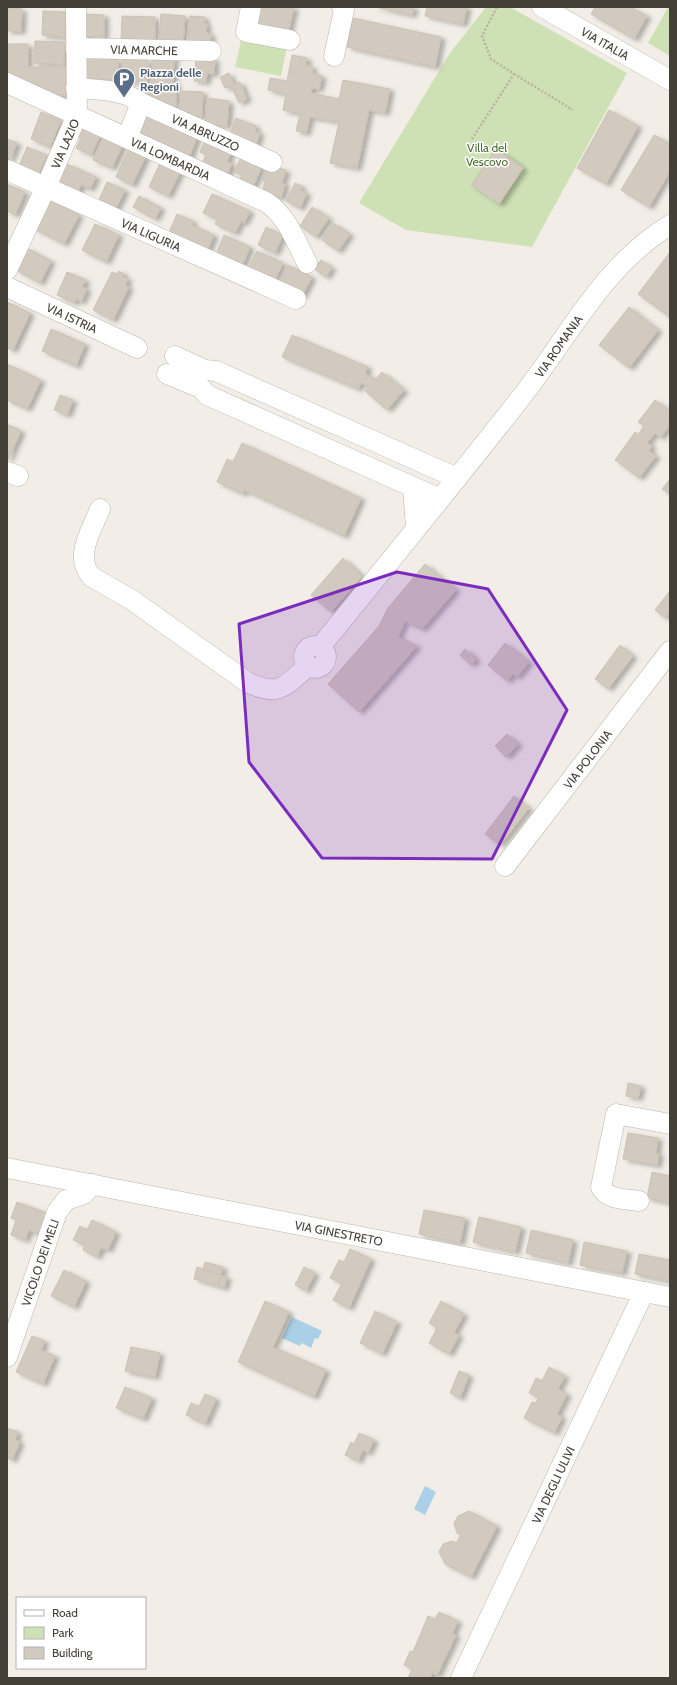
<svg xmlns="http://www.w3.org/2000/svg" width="677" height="1685" viewBox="0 0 677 1685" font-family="Cabin,sans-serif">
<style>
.green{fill:#cee1b5}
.water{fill:#aad0e8}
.building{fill:#d2cabe;stroke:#ccc1b2;filter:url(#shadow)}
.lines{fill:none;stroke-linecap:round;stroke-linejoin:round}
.minor-casing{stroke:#bcb6ab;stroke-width:21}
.path{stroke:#bcb19e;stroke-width:2.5;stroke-dasharray:2 2;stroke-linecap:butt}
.minor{stroke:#fff;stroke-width:20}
.marked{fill:#7b2cbf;fill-opacity:0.2;stroke:#7b2cbf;stroke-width:3;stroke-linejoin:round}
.labels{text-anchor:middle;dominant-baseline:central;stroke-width:3;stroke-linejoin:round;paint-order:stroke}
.street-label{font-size:12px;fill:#443f37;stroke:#fff}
.service-label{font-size:12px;font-weight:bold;fill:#4e5e75;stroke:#fff;text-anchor:start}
.park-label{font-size:12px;fill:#4a6f31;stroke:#fff}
</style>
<defs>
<filter id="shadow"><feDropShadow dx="4.5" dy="2.5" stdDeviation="2" flood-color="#0004"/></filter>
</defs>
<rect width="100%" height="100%" fill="#f2eee7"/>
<!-- green -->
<g class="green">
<polygon points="486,7 510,7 627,73 532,247 406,230 359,203 450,53"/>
<polygon points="668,7 670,7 670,56 648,43"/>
<polygon points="242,36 287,46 281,76 235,67"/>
</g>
<!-- water -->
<g class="water">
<polygon points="292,1317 322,1331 318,1339 315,1338 311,1348 302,1343 300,1346 282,1338"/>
<polygon points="425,1486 436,1492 425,1515 414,1509"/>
</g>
<!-- building -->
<g class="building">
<polygon points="256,7 294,7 288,34 252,26"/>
<polygon points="375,7 414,7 412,15"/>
<polygon points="427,7 467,7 463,24 425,16"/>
<polygon points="595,7 630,7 647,16 634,39 591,14"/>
<polygon points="7,8 22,9 21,31 7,31"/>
<polygon points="43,11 66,12 65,37 42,35"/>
<polygon points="81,14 104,15 104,37 81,36"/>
<polygon points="161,14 185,16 183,43 159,40"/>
<polygon points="122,16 155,17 155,40 121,40"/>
<polygon points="190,16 205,17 204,24 207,24 206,33 211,34 210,43 188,41"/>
<polygon points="353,18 441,37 435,67 347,47"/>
<polygon points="35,41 65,42 64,65 34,63"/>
<polygon points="7,44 28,44 28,67 66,67 66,95 38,95 38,84 25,84 7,74"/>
<polygon points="152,55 174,56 173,83 176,83 176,107 159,107 159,98 146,97 146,84 151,84"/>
<polygon points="292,55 307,58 306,65 313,67 312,73 322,76 319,89 312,88 311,93 339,99 343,80 390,89 385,113 369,110 357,168 330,163 339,122 310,117 306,133 296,131 300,114 283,110 286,94 268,90 270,78 287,81"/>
<polygon points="86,58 118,59 118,80 86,79"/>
<polygon points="196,58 215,59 214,74 207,73 206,82 194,81"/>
<polygon points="122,59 148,60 147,82 121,81"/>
<polygon points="229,73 234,85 240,82 247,99 239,103 231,86 225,88 220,77"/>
<polygon points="180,91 203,92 202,117 192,116 192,113 179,112"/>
<polygon points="207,98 229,101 227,126 205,124"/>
<polygon points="609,110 638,126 606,184 577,168"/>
<polygon points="41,112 61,120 50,147 31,139"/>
<polygon points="145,115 197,137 189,158 136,136"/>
<polygon points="236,118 256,126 255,131 260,133 256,145 230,134"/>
<polygon points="80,123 101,134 91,155 76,148 81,138 75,135"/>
<polygon points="104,135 123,144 112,168 93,160"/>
<polygon points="654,135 670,144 670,171 649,207 621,190"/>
<polygon points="206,138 232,150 227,162 232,164 226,177 201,165 206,155 200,152"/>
<polygon points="7,139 17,143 10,160 7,159"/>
<polygon points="27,147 47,155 38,175 19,166"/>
<polygon points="129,148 146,156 132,185 116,177"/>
<polygon points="496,149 523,168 499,204 471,185"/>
<polygon points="242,155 263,165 252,188 239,182 242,175 234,172"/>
<polygon points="161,161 181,170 168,196 149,187"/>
<polygon points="67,164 96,177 90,189 81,185 77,194 58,185"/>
<polygon points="266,165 286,170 282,183 285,184 281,198 262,193 265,181 262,180"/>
<polygon points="107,182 125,190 115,210 98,202"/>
<polygon points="295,183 302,186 300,190 307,193 300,208 286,201"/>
<polygon points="7,184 25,192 15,215 7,211"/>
<polygon points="212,194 250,211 244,223 241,221 235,233 215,224 217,219 203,213"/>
<polygon points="139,196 161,208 155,219 133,207"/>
<polygon points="48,199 79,215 64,244 33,228"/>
<polygon points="312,207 329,218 316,237 300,226"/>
<polygon points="177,214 193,221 192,225 214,235 206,254 167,237"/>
<polygon points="333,223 350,234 338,251 322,240"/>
<polygon points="95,224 119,235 106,262 82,250"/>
<polygon points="266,227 283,235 275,253 258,245"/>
<polygon points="224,235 250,247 242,266 216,254"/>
<polygon points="27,248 51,261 40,283 16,270"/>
<polygon points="257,251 283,263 273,283 247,271"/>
<polygon points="670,252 670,314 668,316 638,294"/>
<polygon points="321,260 332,268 326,277 314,269"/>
<polygon points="288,265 312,277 302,296 279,284"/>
<polygon points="119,271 124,274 123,277 128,279 125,286 129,287 113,320 93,310 112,272 117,274"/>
<polygon points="67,272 86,280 82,287 87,289 81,302 76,299 74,303 57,295"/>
<polygon points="7,302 30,313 13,350 7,348"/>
<polygon points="629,307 658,330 629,368 599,345"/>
<polygon points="51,329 85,344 76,366 42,351"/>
<polygon points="292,335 368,367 365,374 376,379 382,372 404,390 387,410 365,391 369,387 361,383 358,389 282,357"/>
<polygon points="7,364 41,380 27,409 7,400"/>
<polygon points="60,395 73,400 67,415 54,410"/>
<polygon points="655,400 670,411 670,425 660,438 655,433 647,443 652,446 649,451 656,456 639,478 615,460 635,432 641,436 642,435 639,433 644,426 638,422"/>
<polygon points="7,424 21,431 8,460 7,460"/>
<polygon points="242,443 361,498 344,536 244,490 243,494 217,482 227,459 233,462"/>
<polygon points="670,479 670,494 662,489"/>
<polygon points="343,558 362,576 331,612 311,595"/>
<polygon points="425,564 456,590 422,629 405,621 398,637 417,646 359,712 328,684 379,626 388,608"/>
<polygon points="669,592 670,593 670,611 665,618 655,610"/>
<polygon points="505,643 529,662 517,677 513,674 507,681 488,665"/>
<polygon points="620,645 633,656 608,689 595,679"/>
<polygon points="465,649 476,659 471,665 460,655"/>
<polygon points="507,734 518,744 506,757 495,746"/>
<polygon points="514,796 529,808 500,845 485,834"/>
<polygon points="628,1083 641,1086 638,1098 626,1096"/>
<polygon points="628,1133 658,1138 656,1153 659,1154 657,1165 623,1159"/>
<polygon points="652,1172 670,1176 670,1203 647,1198"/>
<polygon points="17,1202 47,1213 39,1234 29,1230 25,1240 11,1235 16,1220 11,1218"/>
<polygon points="424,1210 465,1218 460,1243 419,1234"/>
<polygon points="479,1217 521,1227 515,1252 473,1242"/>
<polygon points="92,1220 116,1232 108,1250 101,1248 97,1257 83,1250 85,1245 73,1240 80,1226 87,1230"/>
<polygon points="531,1230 573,1240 568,1263 526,1253"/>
<polygon points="584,1242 627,1251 622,1273 580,1265"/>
<polygon points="350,1249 371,1259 349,1308 333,1300 342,1283 330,1278 339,1260 344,1262"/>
<polygon points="639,1254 670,1260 670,1281 635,1274"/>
<polygon points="205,1262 223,1267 221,1275 203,1269"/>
<polygon points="197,1267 221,1275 218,1286 194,1279"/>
<polygon points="304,1267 315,1273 306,1291 295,1285"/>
<polygon points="64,1270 86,1281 74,1307 51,1296"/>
<polygon points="221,1275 227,1277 224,1288 218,1286"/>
<polygon points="265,1301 289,1312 273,1347 326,1370 314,1397 238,1362"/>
<polygon points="441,1301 464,1314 454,1333 459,1335 449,1354 429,1343 437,1328 429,1323"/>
<polygon points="375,1311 397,1322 382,1354 360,1343"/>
<polygon points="32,1336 45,1341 41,1350 55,1356 43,1384 16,1372"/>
<polygon points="131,1347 160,1353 155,1377 125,1371"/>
<polygon points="549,1367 565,1376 558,1389 567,1394 557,1414 562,1417 554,1433 524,1418 532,1402 536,1403 539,1398 529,1393 536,1378 542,1381"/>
<polygon points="459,1371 469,1375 460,1398 450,1393"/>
<polygon points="125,1387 152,1398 143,1419 116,1408"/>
<polygon points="205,1394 216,1399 205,1424 186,1415 191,1403 199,1407"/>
<polygon points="7,1428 18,1432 15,1440 20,1442 12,1460 7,1458"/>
<polygon points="359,1433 374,1440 368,1453 363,1450 358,1461 345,1455 351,1442 354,1444"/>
<polygon points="469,1511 497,1526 471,1577 445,1564 439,1552 443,1544 452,1541 456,1543 461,1535 457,1533 454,1523 458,1516"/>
<polygon points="439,1612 458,1621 452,1634 456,1635 437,1675 432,1673 430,1678 408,1678 412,1669 404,1665 410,1651 413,1652 428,1616 435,1619"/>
</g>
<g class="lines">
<!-- minor casing -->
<g class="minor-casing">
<g id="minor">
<polyline points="251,7 246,32 290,40"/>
<path id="s1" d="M542,7L670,80"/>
<path id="s2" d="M76,48L211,51"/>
<polyline points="334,56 344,10 342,7"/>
<path id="s3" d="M7,83L266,202C287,216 296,241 307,263"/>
<path d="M76,88C98,90 123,89 141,103L127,138"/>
<path id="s4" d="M141,103L272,162"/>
<path id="s5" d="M7,170L296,299"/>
<path id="s6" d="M7,270L46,187L77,115L76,7"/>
<path id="s7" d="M7,287L137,348"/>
<polyline points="175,356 205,370 216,371 457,478"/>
<polyline points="167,374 201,388 207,395 440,499"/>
<polyline points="7,472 18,476"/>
<polyline points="413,487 416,528"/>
<path d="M100,509C92,530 73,557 92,577L132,600L247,682C279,698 285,686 308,666"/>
<circle cx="315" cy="657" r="11"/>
<path id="s8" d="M320,647C387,565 454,483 519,400C567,340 602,266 670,225"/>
<path id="s9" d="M505,866L670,651"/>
<path id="s10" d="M7,1168L670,1297"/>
<path d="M639,1201C626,1199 607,1200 601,1187L616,1114L670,1124"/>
<path id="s11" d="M7,1357L57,1212L66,1200L84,1194L92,1184"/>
<path id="s12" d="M461,1678L644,1292"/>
</g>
</g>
<!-- path -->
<g class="path">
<polyline points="514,74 573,110"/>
<polyline points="472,139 514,74 491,59 482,36 497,7"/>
</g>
<!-- minor -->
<use href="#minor" class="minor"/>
</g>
<!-- marked area -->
<path class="marked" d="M397,572L488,589L567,710L492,859L322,858L249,762L239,624Z"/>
<!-- icons -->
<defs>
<g id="parking-pin" transform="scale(1.15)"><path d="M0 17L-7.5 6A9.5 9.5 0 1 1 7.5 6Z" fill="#5c6f8a" stroke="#fff"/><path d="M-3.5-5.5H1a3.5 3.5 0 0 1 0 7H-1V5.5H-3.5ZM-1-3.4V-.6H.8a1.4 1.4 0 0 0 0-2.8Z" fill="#fff"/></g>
</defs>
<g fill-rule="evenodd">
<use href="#parking-pin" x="124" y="79"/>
</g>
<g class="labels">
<!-- street labels -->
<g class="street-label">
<text stroke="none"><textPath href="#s1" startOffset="73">VIA ITALIA</textPath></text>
<text stroke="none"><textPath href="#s2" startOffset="68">VIA MARCHE</textPath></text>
<text stroke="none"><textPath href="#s4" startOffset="71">VIA ABRUZZO</textPath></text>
<text stroke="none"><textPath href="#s6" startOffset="139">VIA LAZIO</textPath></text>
<text stroke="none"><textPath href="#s3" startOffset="180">VIA LOMBARDIA</textPath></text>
<text stroke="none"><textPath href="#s5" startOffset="158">VIA LIGURIA</textPath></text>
<text stroke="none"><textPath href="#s7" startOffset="72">VIA ISTRIA</textPath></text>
<text stroke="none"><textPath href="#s8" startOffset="384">VIA ROMANIA</textPath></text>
<text stroke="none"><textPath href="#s9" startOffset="135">VIA POLONIA</textPath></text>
<text stroke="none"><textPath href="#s10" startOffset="338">VIA GINESTRETO</textPath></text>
<text stroke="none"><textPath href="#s11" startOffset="100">VICOLO DEI MELI</textPath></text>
<text stroke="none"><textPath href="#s12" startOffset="214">VIA DEGLI ULIVI</textPath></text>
</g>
<!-- service labels -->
<g class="service-label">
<text x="140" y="72">Piazza delle<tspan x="140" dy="14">Regioni</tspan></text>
</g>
<!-- park labels -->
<g class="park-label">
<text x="487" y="147">Villa del<tspan x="487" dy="14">Vescovo</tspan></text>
</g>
</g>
<!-- border -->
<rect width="677" height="1685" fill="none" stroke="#443f37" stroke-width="16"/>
<!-- legend -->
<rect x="16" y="1597" width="130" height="72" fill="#ffffff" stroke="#b4b2af"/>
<rect x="24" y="1610" width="20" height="6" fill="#ffffff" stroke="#b4b2af"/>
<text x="52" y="1617" font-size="12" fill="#443f37">Road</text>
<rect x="24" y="1627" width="20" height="12" fill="#cee1b5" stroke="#b4b2af"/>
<text x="52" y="1637" font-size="12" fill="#443f37">Park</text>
<rect x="24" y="1647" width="20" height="12" fill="#d2cabe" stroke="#b4b2af"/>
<text x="52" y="1657" font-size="12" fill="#443f37">Building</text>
</svg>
